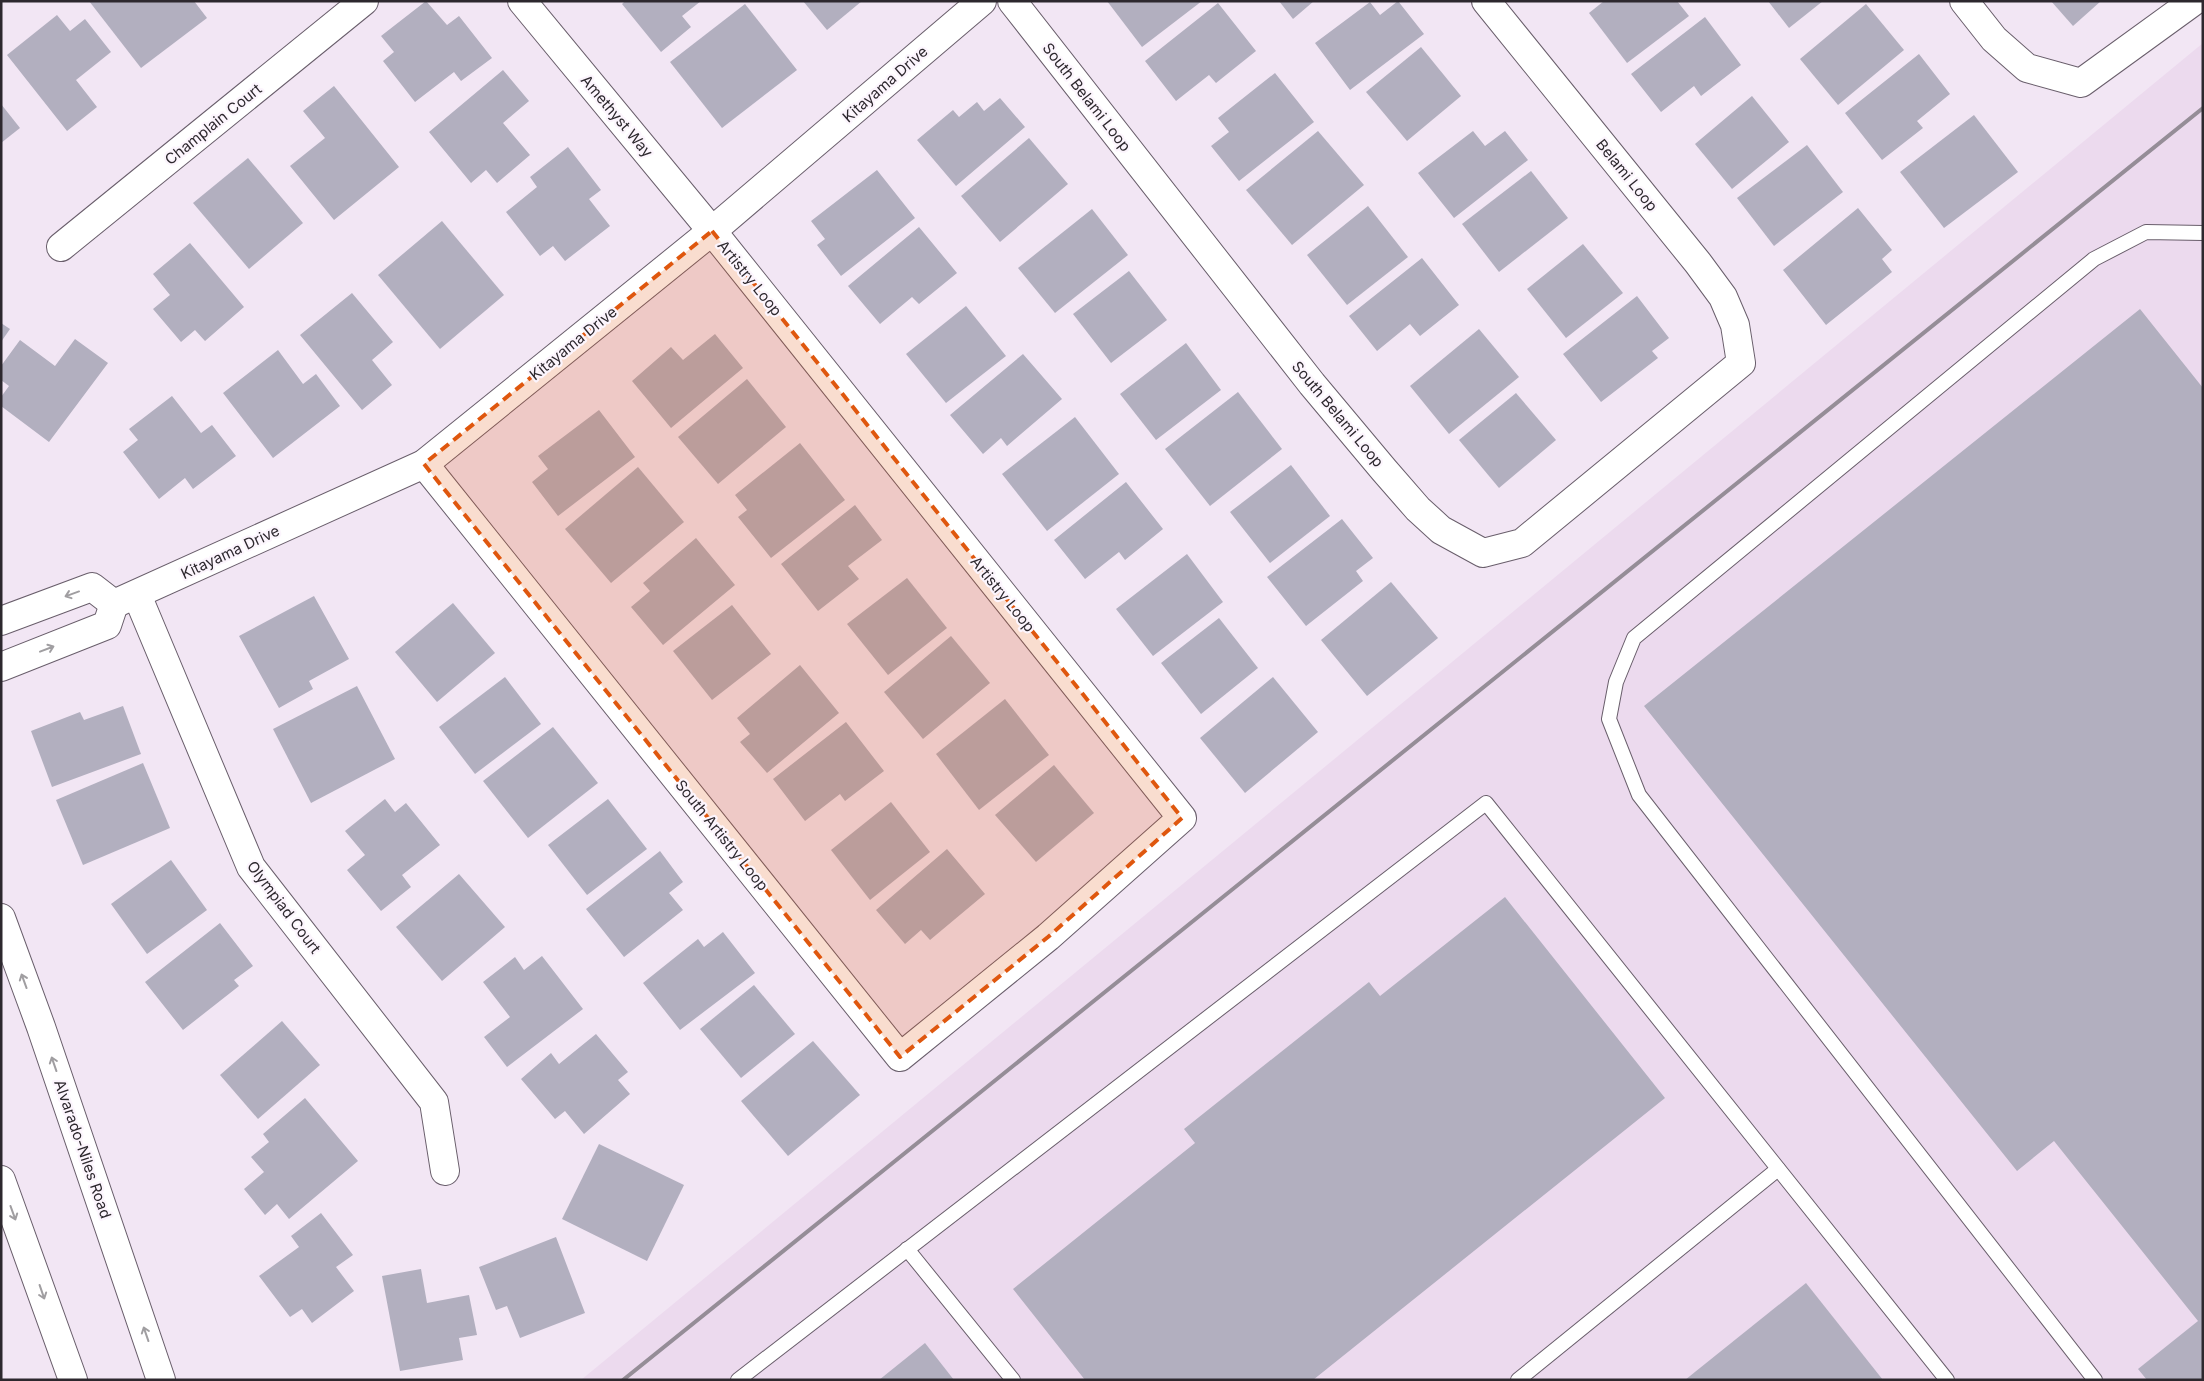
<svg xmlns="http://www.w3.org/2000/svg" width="2204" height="1381" viewBox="0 0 2204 1381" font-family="Inter,sans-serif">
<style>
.built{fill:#ecdaee}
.building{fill:#b2afbf}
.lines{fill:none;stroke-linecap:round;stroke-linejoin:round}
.lane-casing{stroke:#695e6b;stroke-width:16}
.street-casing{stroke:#695e6b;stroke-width:30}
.secondary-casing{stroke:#695e6b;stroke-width:30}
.lane{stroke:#fff;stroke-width:14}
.street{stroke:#fff;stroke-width:28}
.secondary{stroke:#fff;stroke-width:28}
.rail{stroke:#958d97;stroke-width:4}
.oneway{stroke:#a09ea1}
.marked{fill:#df570e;fill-opacity:0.2;stroke:#df570e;stroke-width:4;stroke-dasharray:10 6;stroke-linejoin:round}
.labels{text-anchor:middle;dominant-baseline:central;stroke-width:4.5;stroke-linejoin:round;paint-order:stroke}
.street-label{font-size:15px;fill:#2d282e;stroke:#fcf5fd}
</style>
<rect width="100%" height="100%" fill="#f2e6f4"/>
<!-- built -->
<polygon class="built" points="2203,43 2203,1380 581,1380"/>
<!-- building -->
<g class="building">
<polygon points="89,1 194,1 207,18 141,68"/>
<polygon points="426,1 447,25 459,16 492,58 461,81 454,72 415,102 383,61 394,52 381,36"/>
<polygon points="625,1 701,1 682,16 691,27 661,52 622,4"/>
<polygon points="803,1 862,1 827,30"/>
<polygon points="1107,1 1202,1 1142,47"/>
<polygon points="1279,1 1314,1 1293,19"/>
<polygon points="1398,1 1424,34 1350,90 1315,43 1370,2 1380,15"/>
<polygon points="1604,1 1677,1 1689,16 1627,63 1589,13"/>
<polygon points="1768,1 1823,1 1789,28"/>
<polygon points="2051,1 2101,1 2073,26"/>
<polygon points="1218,3 1256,51 1216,83 1209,75 1176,101 1145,61"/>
<polygon points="745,4 797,70 722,128 670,62"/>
<polygon points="1866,4 1904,50 1838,105 1800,59"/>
<polygon points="57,15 70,31 85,19 111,52 76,80 97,107 67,131 7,55"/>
<polygon points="1705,17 1741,65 1701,96 1694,86 1661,112 1631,74"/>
<polygon points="1421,47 1461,96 1407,141 1366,92"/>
<polygon points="1919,54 1950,94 1917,121 1923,128 1882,160 1845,113"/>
<polygon points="503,70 529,101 503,123 530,155 497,183 486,170 471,183 429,132"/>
<polygon points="1275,73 1314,122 1239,181 1211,146 1229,132 1218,118"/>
<polygon points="334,86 399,167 334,220 290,166 325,138 303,111"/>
<polygon points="1752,96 1789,142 1732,189 1695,144"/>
<polygon points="1000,98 1025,127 956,186 917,140 953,110 959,117 977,102 984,111"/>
<polygon points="1,104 20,128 1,143"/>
<polygon points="1974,115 2018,172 1944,228 1900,172"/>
<polygon points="1318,131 1364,185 1292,245 1246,190"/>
<polygon points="1473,131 1485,146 1505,131 1528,160 1454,218 1418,173"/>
<polygon points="1029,138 1068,184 1000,242 961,196"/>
<polygon points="1807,145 1843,192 1774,246 1737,198"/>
<polygon points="568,147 601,190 589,199 610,226 565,261 553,246 540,256 506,212 537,187 530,177"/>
<polygon points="248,158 303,223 249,269 193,203"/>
<polygon points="877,170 915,218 841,276 817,245 825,239 811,221"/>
<polygon points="1531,171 1568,218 1499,272 1462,224"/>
<polygon points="1368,206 1408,257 1347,305 1307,255"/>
<polygon points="1858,208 1892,250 1882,259 1892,272 1826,325 1783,270"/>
<polygon points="1092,209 1128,255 1055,313 1018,268"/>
<polygon points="442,221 504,295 440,349 378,275"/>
<polygon points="919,227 957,273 919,304 912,297 880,324 848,286"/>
<polygon points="190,243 244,307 205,341 195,330 181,342 153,309 170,295 153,274"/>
<polygon points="1583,244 1623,293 1566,338 1527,289"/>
<polygon points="1422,258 1459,305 1420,336 1410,324 1377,351 1349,316"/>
<polygon points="1129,271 1167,320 1111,363 1073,314"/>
<polygon points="352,293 393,342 372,360 392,385 362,410 300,335"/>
<polygon points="1637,296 1669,338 1652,351 1658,358 1601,402 1563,354"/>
<polygon points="966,306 1006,356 946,403 906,354"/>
<polygon points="2140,309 2203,388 2203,1380 2147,1380 2138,1369 2198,1321 2054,1141 2017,1171 1644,706"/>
<polygon points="1,323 10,329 1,342"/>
<polygon points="1479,329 1519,377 1449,434 1410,386"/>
<polygon points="715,334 743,368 671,428 632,381 671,347 683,360"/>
<polygon points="75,339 108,363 49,442 1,406 1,397 9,386 1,380 1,366 20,340 55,366"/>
<polygon points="1186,343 1221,390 1156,440 1120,394"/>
<polygon points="278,350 303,384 316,374 340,406 273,458 223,393"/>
<polygon points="1023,354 1062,399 1007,446 1001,438 983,454 950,415"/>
<polygon points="747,379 786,427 718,484 678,437"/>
<polygon points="1238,392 1282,449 1210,506 1165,449"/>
<polygon points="1516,393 1556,440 1499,488 1459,440"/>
<polygon points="172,396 201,433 212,425 236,456 193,489 185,478 159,499 123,452 138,440 129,429"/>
<polygon points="599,410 635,457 558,516 532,482 548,469 538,456"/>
<polygon points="1075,417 1119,474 1047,531 1002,474"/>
<polygon points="800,443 845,500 771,558 738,517 747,510 735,495"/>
<polygon points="1291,465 1330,516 1270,563 1230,512"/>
<polygon points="638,467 684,522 611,583 565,529"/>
<polygon points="1126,482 1163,529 1125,560 1119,552 1085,579 1054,540"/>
<polygon points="855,505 882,540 848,566 859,579 818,611 781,564"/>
<polygon points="1342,519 1373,558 1356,571 1363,581 1306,626 1267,577"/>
<polygon points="696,538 735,585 663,645 631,607 650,591 643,583"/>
<polygon points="1187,554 1223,602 1153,656 1116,609"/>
<polygon points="907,578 947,628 888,675 847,624"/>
<polygon points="1391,582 1438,638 1367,696 1321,640"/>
<polygon points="314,596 349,659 309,681 313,689 279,708 239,636"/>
<polygon points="453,603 495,653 437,702 395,652"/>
<polygon points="732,605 771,654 712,700 673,651"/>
<polygon points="1219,618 1258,668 1201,714 1161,663"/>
<polygon points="951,636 990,683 923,739 884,692"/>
<polygon points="800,665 839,713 767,773 740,742 750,734 737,718"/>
<polygon points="505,677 541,724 475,774 439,727"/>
<polygon points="1273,677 1318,732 1245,793 1200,738"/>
<polygon points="357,686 395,759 311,803 273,729"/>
<polygon points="1005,699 1049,755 979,810 936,754"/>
<polygon points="123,706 141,754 52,787 31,731 80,712 84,720"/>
<polygon points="846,722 884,771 845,801 840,794 805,821 773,779"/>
<polygon points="553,727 598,783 528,838 483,781"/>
<polygon points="143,763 170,828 83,865 56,800"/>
<polygon points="1054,765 1094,813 1036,862 995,815"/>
<polygon points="385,799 395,812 406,803 440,845 402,875 411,887 381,911 347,870 365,855 345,831"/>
<polygon points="608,799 647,849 587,895 548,845"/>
<polygon points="891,802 930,852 870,900 831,850"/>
<polygon points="947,849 985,894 930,940 921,930 905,944 876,910"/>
<polygon points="660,851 683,882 669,893 683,910 624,957 586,909"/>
<polygon points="171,860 207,910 147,954 111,904"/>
<polygon points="459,874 505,927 442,981 396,927"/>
<polygon points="1505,897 1665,1098 1313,1380 1085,1380 1013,1289 1195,1143 1184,1129 1369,982 1380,996"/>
<polygon points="220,923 253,966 234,980 239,986 183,1030 145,982"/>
<polygon points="723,932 755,973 680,1030 643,983 698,939 704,947"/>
<polygon points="542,956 583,1009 507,1067 484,1037 510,1017 483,982 515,957 524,970"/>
<polygon points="754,985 795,1034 741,1078 700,1029"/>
<polygon points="282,1021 320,1065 258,1119 220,1075"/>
<polygon points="596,1034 628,1072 618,1080 630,1094 584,1134 565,1111 555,1119 521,1079 551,1053 559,1064"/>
<polygon points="813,1041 860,1095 788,1156 741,1101"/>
<polygon points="305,1098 358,1161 289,1219 277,1204 265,1215 244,1189 264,1172 251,1157 269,1142 263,1134"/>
<polygon points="599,1144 684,1185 647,1261 562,1219"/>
<polygon points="321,1213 353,1255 336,1267 354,1291 312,1323 302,1309 290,1317 259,1276 299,1247 291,1236"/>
<polygon points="556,1237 585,1313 520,1338 507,1306 496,1310 479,1267"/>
<polygon points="421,1269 427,1303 469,1295 477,1335 459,1338 463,1360 400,1371 382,1276"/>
<polygon points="1806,1283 1883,1380 1685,1380"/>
<polygon points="925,1343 954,1380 879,1380"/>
</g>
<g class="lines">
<!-- lane casing -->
<g class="lane-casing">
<g id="lane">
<polyline points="907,1249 1013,1380"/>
<polyline points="738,1380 1486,803 1947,1380"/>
<polyline points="1518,1380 1778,1169"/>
<polyline points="2095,1380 1639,795 1609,719 1616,682 1634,638 2094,259 2146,232 2203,233"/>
</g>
</g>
<!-- street casing -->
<g class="street-casing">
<g id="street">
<polyline points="1012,1 1312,384 1384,470 1418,509 1441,530 1483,553 1522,543 1741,363 1735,325 1723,297 1698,263 1486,1"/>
<polyline points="1964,1 1994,39 2027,68 2081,83 2194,1"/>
<polyline points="61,247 364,1"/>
<polyline points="424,464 900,1057 1048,937 1182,818 712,231 522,1"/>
<polyline points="137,595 251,867 434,1102 445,1171"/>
<polyline points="114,604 424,464 712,231 982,1"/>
<polyline points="1,621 92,587 114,604"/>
<polyline points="1,667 107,625 114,604"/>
</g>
</g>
<!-- secondary casing -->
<g class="secondary-casing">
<g id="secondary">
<polyline points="1,918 41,1027 161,1380"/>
<polyline points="1,1180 73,1380"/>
</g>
</g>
<!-- lane -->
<use href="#lane" class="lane"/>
<!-- street -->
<use href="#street" class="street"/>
<!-- secondary -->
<use href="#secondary" class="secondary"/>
<!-- rail -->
<polyline class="rail" points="623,1380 2203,108"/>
</g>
<!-- one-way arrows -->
<defs><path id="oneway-shaft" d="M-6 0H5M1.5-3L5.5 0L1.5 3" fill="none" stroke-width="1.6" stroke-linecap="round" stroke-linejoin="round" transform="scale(1.25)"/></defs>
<g class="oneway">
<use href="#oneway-shaft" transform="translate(72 594) rotate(160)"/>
<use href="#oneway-shaft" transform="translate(47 649) rotate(-21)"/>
<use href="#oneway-shaft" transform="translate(24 981) rotate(-110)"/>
<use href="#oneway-shaft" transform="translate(54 1064) rotate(-109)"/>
<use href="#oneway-shaft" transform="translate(13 1213) rotate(70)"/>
<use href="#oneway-shaft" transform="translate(42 1292) rotate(71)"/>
<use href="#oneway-shaft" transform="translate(146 1334) rotate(-109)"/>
</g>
<!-- marked area -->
<path class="marked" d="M712,231L1182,818L1048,937L900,1057L424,464Z"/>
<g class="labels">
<!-- street labels -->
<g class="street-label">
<text transform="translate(885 84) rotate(-41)">Kitayama Drive</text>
<text transform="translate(1087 97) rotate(52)">South Belami Loop</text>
<text transform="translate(617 116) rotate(50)">Amethyst Way</text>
<text transform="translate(213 124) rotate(-39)">Champlain Court</text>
<text transform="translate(1627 175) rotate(51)">Belami Loop</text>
<text transform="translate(750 278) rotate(51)">Artistry Loop</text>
<text transform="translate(573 343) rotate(-39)">Kitayama Drive</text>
<text transform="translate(1338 414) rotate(50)">South Belami Loop</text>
<text transform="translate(230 552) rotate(-25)">Kitayama Drive</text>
<text transform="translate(1003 594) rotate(51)">Artistry Loop</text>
<text transform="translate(722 835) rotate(51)">South Artistry Loop</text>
<text transform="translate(284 907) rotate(53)">Olympiad Court</text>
<text transform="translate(83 1149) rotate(71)">Alvarado-Niles Road</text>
</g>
</g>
<!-- border -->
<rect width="2204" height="1381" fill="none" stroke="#2d282e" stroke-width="5"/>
</svg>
